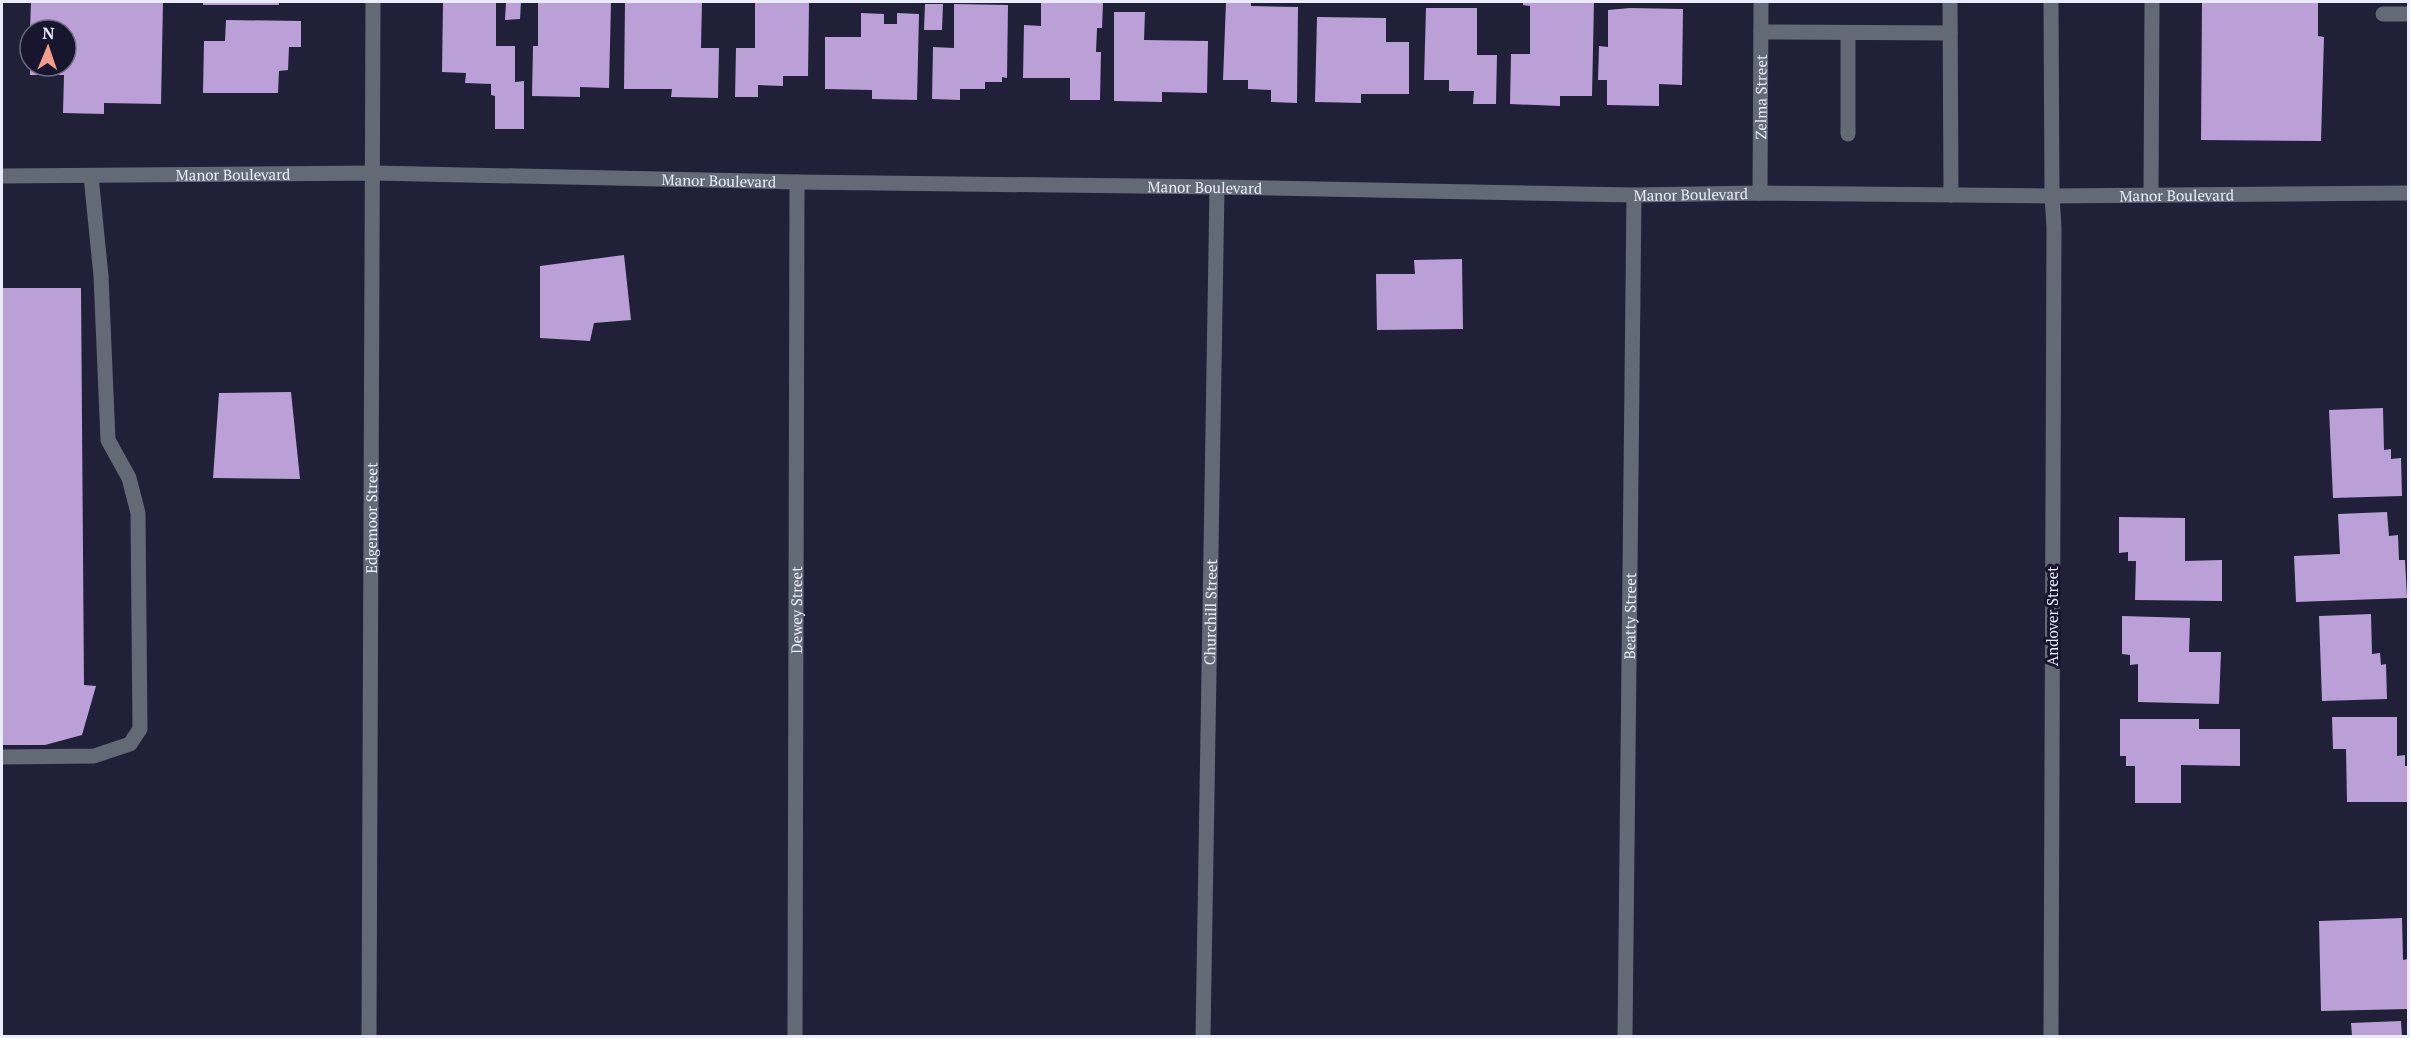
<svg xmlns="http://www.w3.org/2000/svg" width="2410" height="1038" viewBox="0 0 2410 1038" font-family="'PT Serif',serif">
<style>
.building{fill:#baa0d7}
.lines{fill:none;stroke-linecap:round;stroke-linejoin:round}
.minor{stroke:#636a76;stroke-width:15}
.labels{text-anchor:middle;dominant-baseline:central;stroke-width:6;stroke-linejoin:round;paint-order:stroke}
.street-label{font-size:15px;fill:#eaebfc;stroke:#17162e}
</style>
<rect width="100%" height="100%" fill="#202038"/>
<!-- building -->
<g class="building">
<polygon points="31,2 163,2 161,104 104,103 104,114 63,113 64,75 30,75 30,66 66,66 66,30 30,30"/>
<rect x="203" y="2" width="76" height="3"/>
<polygon points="443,2 496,2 496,46 515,46 515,82 524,81 524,129 495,129 495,96 491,95 491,84 465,83 466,73 442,72"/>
<polygon points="506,2 521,2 520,19 505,20"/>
<polygon points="538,2 611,2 609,88 580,87 580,97 532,96 533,46 538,46"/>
<polygon points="625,2 702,2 701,48 719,48 718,98 671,97 672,89 624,89"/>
<polygon points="755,2 809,3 808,76 783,76 783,86 758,85 758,97 735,97 736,48 755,48"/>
<polygon points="1041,2 1103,3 1102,28 1097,28 1096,52 1101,52 1100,100 1070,100 1070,78 1023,78 1024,25 1041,26"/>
<polygon points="1226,2 1251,2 1251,6 1298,7 1297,103 1271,102 1271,90 1248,89 1248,80 1223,80"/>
<polygon points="1523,2 1594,2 1592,96 1560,96 1560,106 1510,104 1511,54 1530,54 1530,6 1523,5"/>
<polygon points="2202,2 2318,2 2318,36 2324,37 2321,141 2201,140"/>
<polygon points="925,4 943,4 942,30 924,30"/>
<polygon points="954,4 1008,5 1007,78 1002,77 1002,82 985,82 985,89 960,89 960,100 932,99 933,47 954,48"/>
<polygon points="1426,8 1477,8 1477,55 1497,55 1496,104 1473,104 1474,91 1449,91 1449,80 1424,80"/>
<polygon points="1630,8 1683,9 1682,85 1659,84 1659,106 1607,105 1607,80 1598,80 1599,46 1608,47 1608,10"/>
<polygon points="1114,12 1145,12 1144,40 1208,41 1207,93 1162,92 1162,102 1114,101"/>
<polygon points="861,13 884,14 884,24 897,24 897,13 919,14 917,100 872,99 872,90 825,89 825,37 861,37"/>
<polygon points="1317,17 1386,18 1386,42 1409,42 1409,94 1361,94 1361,103 1315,102"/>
<polygon points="226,20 301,21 301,47 289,47 288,70 279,71 278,93 203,93 204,41 225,41"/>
<polygon points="624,255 631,320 594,323 590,341 540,338 540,266"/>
<polygon points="1462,259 1463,329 1377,330 1376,274 1415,274 1414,260"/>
<polygon points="2,288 81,288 84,685 96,686 82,735 45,745 2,745"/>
<polygon points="291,392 300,479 213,478 219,393"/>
<polygon points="2383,408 2384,450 2391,449 2391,459 2401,458 2402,496 2333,498 2329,410"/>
<polygon points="2387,512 2389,536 2398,535 2399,560 2405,560 2407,598 2296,602 2294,556 2340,554 2338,514"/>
<polygon points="2119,517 2185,518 2185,561 2222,560 2222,601 2135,600 2136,561 2128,561 2128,552 2119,553"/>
<polygon points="2371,614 2372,654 2380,653 2381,665 2386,664 2387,699 2322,701 2319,616"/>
<polygon points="2122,616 2190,618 2189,652 2221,652 2219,704 2138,702 2138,664 2130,665 2130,655 2122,654"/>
<polygon points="2332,717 2397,717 2397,756 2405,755 2405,766 2408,766 2408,802 2347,802 2346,749 2333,749"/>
<polygon points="2120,719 2199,719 2199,729 2240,729 2240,766 2181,765 2181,803 2135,803 2135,766 2126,766 2126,756 2120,756"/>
<polygon points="2402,918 2403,960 2408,959 2408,1009 2321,1011 2319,921"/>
<polygon points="2401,1021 2402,1036 2352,1036 2351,1023"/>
</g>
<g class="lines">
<!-- minor -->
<g class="minor">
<polyline points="1950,2 1951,195"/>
<polyline points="2051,2 2052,196 2054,227 2051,1036"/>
<polyline points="2383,14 2408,14"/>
<polyline points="1761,32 1950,33"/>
<polyline points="1848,134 1848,33"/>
<path id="s1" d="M2,176L374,173L797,182L1217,187L1634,195L1760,193L2052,196L2408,193"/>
<path id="s2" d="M1760,193L1761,2"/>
<polyline points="2151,195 2152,2"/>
<polyline points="2,757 94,756 130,744 140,729 138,513 129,478 108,440 101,276 91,176"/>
<path id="s3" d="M369,1036L373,2"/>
<path id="s4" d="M795,1036L797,182"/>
<path id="s5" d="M1203,1036L1217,187"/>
<path id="s6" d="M1625,1036L1634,195"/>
</g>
</g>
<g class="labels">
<!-- street labels -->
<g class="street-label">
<text stroke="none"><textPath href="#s2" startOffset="96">Zelma Street</textPath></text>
<text stroke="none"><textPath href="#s1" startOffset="231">Manor Boulevard</textPath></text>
<text stroke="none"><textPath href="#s1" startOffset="717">Manor Boulevard</textPath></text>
<text stroke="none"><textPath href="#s1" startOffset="1203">Manor Boulevard</textPath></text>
<text stroke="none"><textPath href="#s1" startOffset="1689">Manor Boulevard</textPath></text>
<text stroke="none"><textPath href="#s1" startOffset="2175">Manor Boulevard</textPath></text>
<text stroke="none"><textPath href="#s3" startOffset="518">Edgemoor Street</textPath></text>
<text stroke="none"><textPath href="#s4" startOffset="426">Dewey Street</textPath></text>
<text stroke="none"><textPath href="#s5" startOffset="424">Churchill Street</textPath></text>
<text stroke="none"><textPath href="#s6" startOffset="420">Beatty Street</textPath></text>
<text transform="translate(2052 616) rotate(-90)">Andover Street</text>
</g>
</g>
<!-- border -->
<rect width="2410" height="1038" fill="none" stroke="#eaebfc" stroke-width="6"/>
<!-- north arrow -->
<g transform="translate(48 48) rotate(2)"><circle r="28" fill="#17162e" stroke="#6b6b80" stroke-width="1.5"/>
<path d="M0-4.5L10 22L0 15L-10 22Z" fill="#f49d8c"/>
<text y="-9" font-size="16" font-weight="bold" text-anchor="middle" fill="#eaebfc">N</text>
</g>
</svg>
